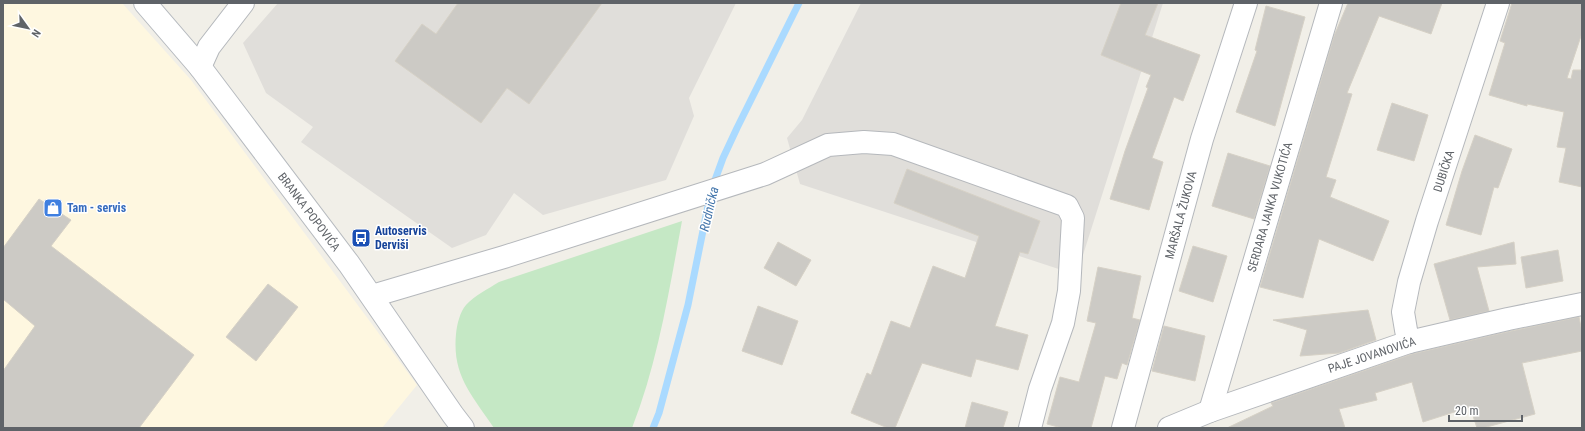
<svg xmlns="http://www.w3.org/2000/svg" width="1585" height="431" viewBox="0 0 1585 431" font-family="'Roboto Condensed',sans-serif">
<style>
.commercial{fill:#fef7e0}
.industrial{fill:#e0deda}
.green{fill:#c5e8c5}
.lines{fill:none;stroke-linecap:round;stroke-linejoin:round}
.stream{stroke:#aadaff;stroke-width:7}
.building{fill:#cccac5;stroke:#d6d1c6}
.minor-casing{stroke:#b5b8bc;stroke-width:24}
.secondary-casing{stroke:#b6babf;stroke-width:24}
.minor{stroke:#fff;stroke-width:22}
.secondary{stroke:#fff;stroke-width:22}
.labels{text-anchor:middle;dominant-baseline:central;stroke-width:3;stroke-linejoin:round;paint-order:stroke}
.street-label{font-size:12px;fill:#5f6368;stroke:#fff}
.shop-label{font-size:12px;font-weight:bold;fill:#366cbe;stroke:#fff;text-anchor:start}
.transit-label{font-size:12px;font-weight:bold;fill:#164399;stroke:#fff;text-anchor:start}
.water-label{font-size:13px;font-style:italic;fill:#4174aa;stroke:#fff}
</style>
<rect width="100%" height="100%" fill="#f1efe8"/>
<!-- commercial -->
<polygon class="commercial" points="3,3 122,3 191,80 417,385 382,428 3,428"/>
<!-- industrial -->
<g class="industrial">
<polygon points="278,3 736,3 689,98 694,116 666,180 543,215 514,193 486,235 452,248 301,142 313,127 266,93 243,43"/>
<polygon points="861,3 1163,3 1083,255 1080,276 800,184 787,138 802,120"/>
</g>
<!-- green -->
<path class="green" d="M682,221C669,291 658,362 632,428H494C472,395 452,376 456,334C457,324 460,312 466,305C475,295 488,289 499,282Z"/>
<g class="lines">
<!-- stream -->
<polyline class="stream" points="653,428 659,413 688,305 711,191 723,158 737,128 799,3"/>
</g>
<!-- building -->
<g class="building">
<polygon points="458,3 602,3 529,104 507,88 481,123 395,61 422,24 436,34"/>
<polygon points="1121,3 1158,3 1145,35 1200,55 1183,101 1174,97 1152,158 1163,162 1149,210 1110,199 1125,151 1148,88 1146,87 1151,75 1101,55"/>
<polygon points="1348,3 1442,3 1431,34 1379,16 1347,93 1352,94 1326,177 1336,180 1330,197 1389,221 1373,261 1319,239 1303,298 1260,287 1334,36"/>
<polygon points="1512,3 1582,3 1582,33 1567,78 1571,79 1573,70 1582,70 1582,187 1559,182 1566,148 1557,147 1564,112 1527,104 1527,106 1489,95 1505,43 1500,41"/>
<polygon points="1266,6 1305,17 1275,126 1236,112 1257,51 1255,50"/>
<polygon points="1392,103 1428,115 1414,161 1377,150"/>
<polygon points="1475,135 1512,149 1498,188 1494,187 1481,235 1446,225 1462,171"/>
<polygon points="1228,153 1270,166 1254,219 1212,206"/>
<polygon points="907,169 1040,221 1028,254 1020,252 995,326 1028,335 1018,370 976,359 971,377 922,363 895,428 888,428 851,413 867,373 871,375 891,321 910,328 933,266 965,278 979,236 894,203"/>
<polygon points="39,199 71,220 51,246 194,355 139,428 3,428 3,371 35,326 3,299 3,248"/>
<polygon points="778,242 811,260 796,286 764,268"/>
<polygon points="1514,242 1516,264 1477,267 1489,311 1450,320 1434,264"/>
<polygon points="1193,246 1227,256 1213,302 1179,291"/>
<polygon points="1558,250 1563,281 1526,288 1521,257"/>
<polygon points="1098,267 1141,276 1132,318 1140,320 1127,365 1122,363 1117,379 1105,376 1091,428 1062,428 1047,424 1060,377 1079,382 1096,323 1087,321"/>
<polygon points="268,284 298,307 256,361 226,337"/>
<polygon points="758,306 798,321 782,365 742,351"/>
<polygon points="1368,310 1376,340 1339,353 1300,356 1307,330 1273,320"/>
<polygon points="1579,317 1582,332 1582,351 1522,363 1535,414 1483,428 1477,428 1470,407 1423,422 1412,382 1375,393 1377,400 1339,409 1345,428 1227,428 1273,406 1271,403 1412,354 1511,331"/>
<polygon points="1164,326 1205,336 1195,381 1152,371"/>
<polygon points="972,402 1008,412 1003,428 965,428"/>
</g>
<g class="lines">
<!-- minor casing -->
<g class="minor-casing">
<g id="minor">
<polyline points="200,67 209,47 243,3"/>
<polyline points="372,296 504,257 765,174 828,145 864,142 893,144 1067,206 1073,218 1069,291 1063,323 1040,389 1030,428"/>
<polyline points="1409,342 1406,330 1403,312 1409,282 1427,221 1498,3"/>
<polyline points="1210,411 1331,3"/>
<polyline points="1123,428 1202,139 1246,3"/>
<polyline points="1169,428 1210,411 1409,342 1508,319 1582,304"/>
</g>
</g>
<!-- secondary casing -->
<g class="secondary-casing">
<polyline id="secondary" points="145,3 200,67 349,264 453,415 463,428"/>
</g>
<!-- minor -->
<use href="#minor" class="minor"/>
<!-- secondary -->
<use href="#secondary" class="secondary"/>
</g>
<!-- icons -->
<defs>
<g id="shop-square" transform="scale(1)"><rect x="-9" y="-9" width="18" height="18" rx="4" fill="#3f7fe0" stroke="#fff"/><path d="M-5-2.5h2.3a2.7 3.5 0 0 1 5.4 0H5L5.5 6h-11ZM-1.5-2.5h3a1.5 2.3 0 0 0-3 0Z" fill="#fff"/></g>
<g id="bus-square" transform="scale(1)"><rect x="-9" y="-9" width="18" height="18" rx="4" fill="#1a4fb4" stroke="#fff"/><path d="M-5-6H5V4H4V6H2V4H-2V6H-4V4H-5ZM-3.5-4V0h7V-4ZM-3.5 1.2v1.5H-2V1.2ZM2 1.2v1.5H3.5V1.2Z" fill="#fff"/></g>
</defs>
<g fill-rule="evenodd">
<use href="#shop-square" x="53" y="208"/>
<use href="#bus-square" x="361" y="238"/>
</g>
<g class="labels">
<!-- street labels -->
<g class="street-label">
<text transform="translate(1444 171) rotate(-72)">DUBIČKA</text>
<text transform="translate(1270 207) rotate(-74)">SERDARA JANKA VUKOTIĆA</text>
<text transform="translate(309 212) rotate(53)">BRANKA POPOVIĆA</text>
<text transform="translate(1181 215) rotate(-75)">MARŠALA ŽUKOVA</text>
<text transform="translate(1372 355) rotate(-18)">PAJE JOVANOVIĆA</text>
</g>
<!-- shop labels -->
<g class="shop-label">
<text x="67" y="208">Tam - servis</text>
</g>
<!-- transit labels -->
<g class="transit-label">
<text x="375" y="231">Autoservis<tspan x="375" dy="14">Derviši</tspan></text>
</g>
<!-- water labels -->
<g class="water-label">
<text transform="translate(709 209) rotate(-77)">Rudnička</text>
</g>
</g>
<!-- border -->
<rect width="1585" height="431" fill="none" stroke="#5f6368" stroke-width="8"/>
<!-- north arrow -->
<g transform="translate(28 28) rotate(123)" stroke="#ffffff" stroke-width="3" paint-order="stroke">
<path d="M0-3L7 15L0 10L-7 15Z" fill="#5f6368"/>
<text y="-6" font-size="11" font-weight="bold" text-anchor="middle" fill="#5f6368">N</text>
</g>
<!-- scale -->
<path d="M1449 415v6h73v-6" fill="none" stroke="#5f6368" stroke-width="2"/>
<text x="1455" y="415" font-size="12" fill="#5f6368" stroke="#ffffff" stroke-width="3" paint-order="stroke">20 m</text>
</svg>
